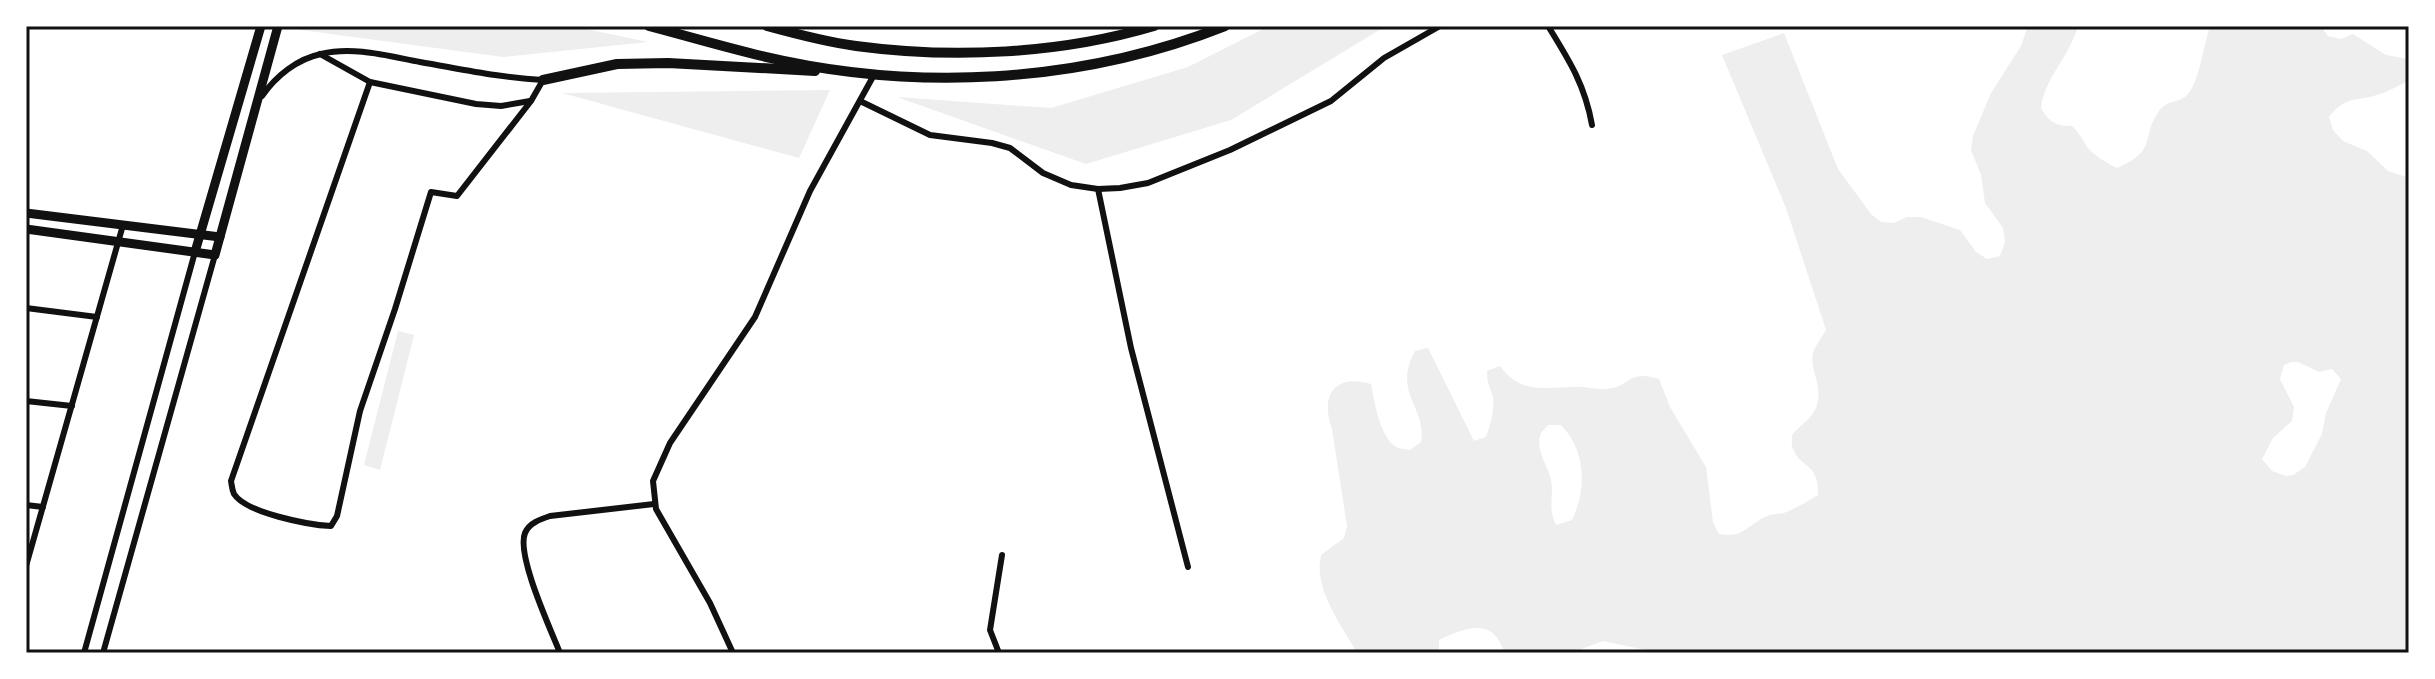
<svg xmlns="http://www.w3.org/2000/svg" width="2435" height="679" viewBox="0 0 2435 679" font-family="'PT Sans Narrow',sans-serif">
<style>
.green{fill:#eee;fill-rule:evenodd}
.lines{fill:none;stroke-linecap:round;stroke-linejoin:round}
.minor{stroke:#111;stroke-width:6}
.secondary{stroke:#111;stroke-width:9}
.trunk{stroke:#111;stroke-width:10}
.neatline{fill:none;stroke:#111;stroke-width:3}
</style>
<rect width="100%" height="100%" fill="#fff"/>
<!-- green -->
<g class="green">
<polygon points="303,26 572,26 648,42 503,57 301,30"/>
<polygon points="1269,26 1386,26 1231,120 1086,164 897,97 1051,108 1188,67"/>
<path d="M2028,26H2078C2070,56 2045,77 2041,108C2049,122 2056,126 2072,126C2080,133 2082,140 2088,148C2096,157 2107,163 2117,168C2159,150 2140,138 2159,111C2167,100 2178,103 2186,96C2199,85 2204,43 2210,26H2321L2328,36L2341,39L2353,34L2386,55L2409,59V81C2399,85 2390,91 2380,94C2357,102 2346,95 2329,117L2333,130L2343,141L2367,151L2388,171L2409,178V653H1660L1603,641L1571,653H1504C1494,616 1465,628 1439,640V653H1357C1341,624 1313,589 1321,555L1344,538L1347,526L1332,429C1320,396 1334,373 1371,384C1374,401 1380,437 1396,447C1400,449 1405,449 1410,450L1421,442C1427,407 1392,393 1415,351L1428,348L1474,441L1486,437C1490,426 1495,409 1493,397C1490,386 1487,385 1487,371L1500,366C1522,395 1543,387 1574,387C1585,386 1596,390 1606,389C1631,387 1627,369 1659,379L1670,407L1706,467L1713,522L1719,534C1744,538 1745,527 1765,517C1770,514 1778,514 1784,513C1796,508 1807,502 1818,495C1819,462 1801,469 1793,449C1791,444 1792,439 1792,435C1800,425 1814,417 1817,405C1823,386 1809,368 1813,353C1815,346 1822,337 1826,330L1786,208L1722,55L1784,33L1838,169L1871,214L1881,222L1894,223L1907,217H1921L1960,230L1976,252L1987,259L2000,256L2005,242L2003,228L1985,203L1981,175L1971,150L1973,136L1991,93L2021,46ZM2291,362H2298L2319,372L2332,369L2341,379L2326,413L2322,434L2305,467L2293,475L2286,476L2272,471L2262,459L2273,438L2292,421L2294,407L2280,379L2284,365ZM1548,425H1561C1586,450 1587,490 1572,520L1556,525C1549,511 1552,502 1552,487C1552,470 1535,453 1540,436C1541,432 1545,429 1548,425Z"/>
<polygon points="830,90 799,158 562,93"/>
<polygon points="398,331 414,335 380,470 364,465"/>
</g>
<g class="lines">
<!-- minor -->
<g class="minor">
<path d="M1548,26C1569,60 1585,85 1592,125"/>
<polyline points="320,54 370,82 476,104 501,106 530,101"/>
<path d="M262,96C276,76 297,59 321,54C353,46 388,56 420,62C461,69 501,78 543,80L531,101L457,196L431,192L395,309L360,411L337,516L331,526C309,525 246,513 234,494C232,490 232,486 231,481L370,82"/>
<polyline points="860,101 930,135 992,143 1010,148 1043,173 1071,185 1098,189 1120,188 1148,183 1230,150 1331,101 1384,58 1440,26"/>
<polyline points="1098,189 1131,348 1188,567"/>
<polyline points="26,308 97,317"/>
<polyline points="26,401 72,406"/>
<polyline points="26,505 43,507"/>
<polyline points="26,566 123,225"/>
<polyline points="84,653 195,252"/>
<polyline points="103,653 215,255"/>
<path d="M560,653C551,630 516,555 525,533C529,523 541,519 550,516L654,504"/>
<polyline points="733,653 710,603 656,509 653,481 670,443 755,317 810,191 875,73"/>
<polyline points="999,653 990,630 1002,555"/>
</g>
<!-- secondary -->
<g class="secondary">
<polyline points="26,213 220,237"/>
<polyline points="26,229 215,255 278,26"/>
<polyline points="195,252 261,26"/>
</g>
<!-- trunk -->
<g class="trunk">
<path d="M649,26C687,36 724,47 762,56C914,92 1079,84 1225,26"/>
<path d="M767,26C796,34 827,42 856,46C953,59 1060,54 1154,26"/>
<polyline points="543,80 617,64 668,63 815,71"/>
</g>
</g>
<!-- border -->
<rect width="2435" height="679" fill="none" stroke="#ffffff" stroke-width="56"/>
<rect x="28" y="28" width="2379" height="623" class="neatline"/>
</svg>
